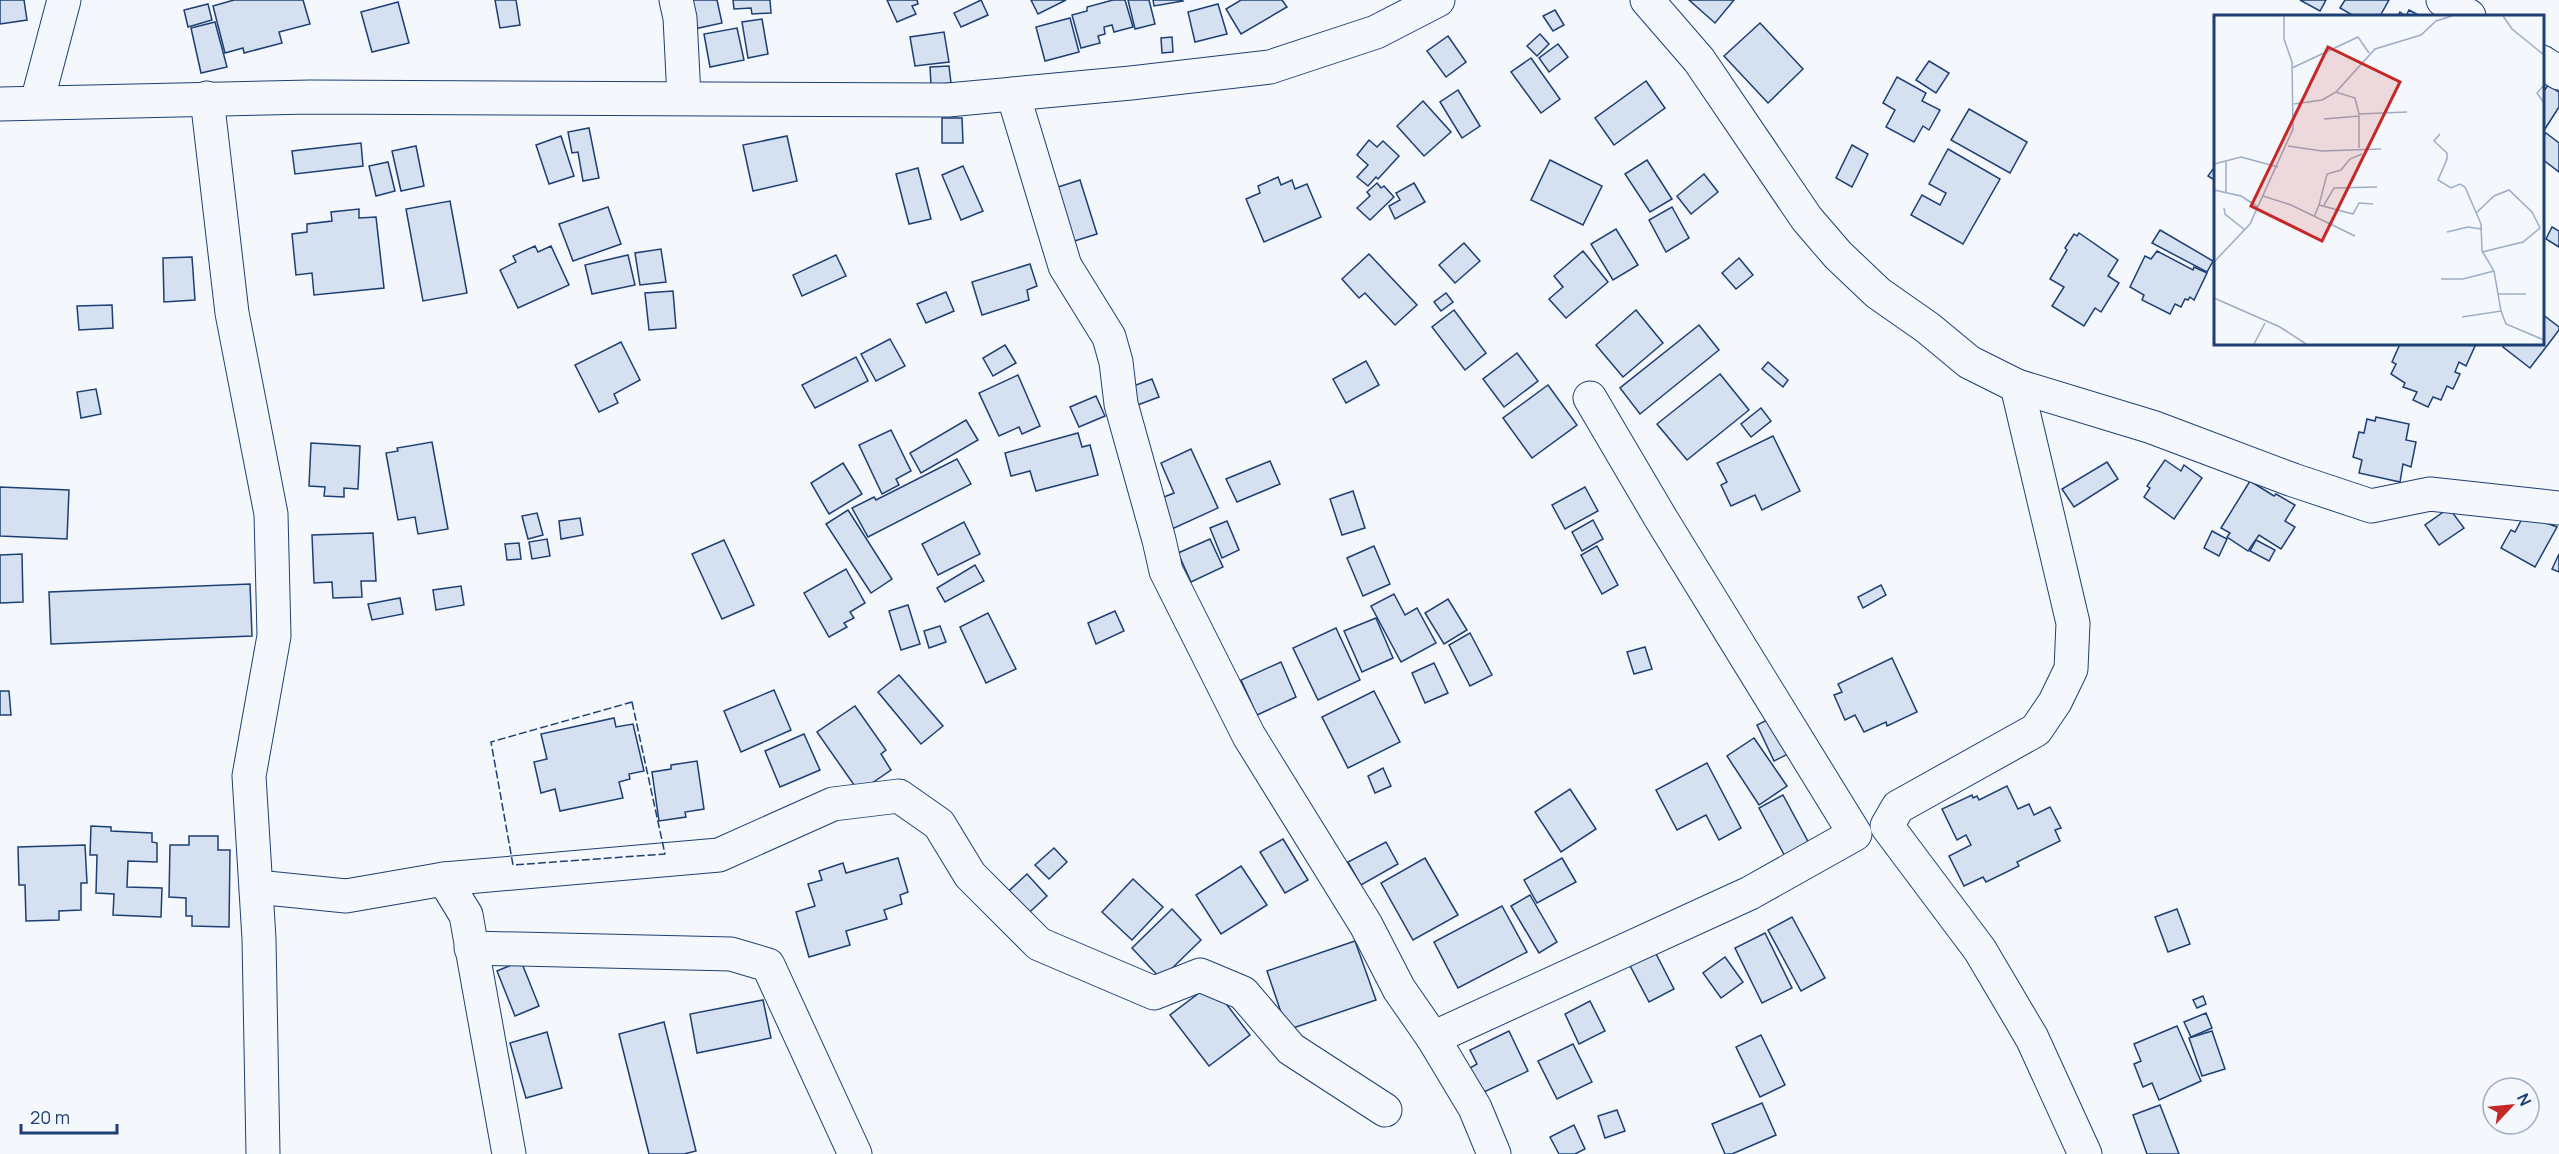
<svg xmlns="http://www.w3.org/2000/svg" width="2559" height="1154" viewBox="0 0 2559 1154" font-family="Manrope,sans-serif">
<style>
.building{fill:#d5e0f0;stroke:#1d3f73;stroke-width:1.5}
.lines{fill:none;stroke-linecap:round;stroke-linejoin:round}
.minor-casing{stroke:#1d3f73;stroke-width:35}
.minor{stroke:#f4f7fb;stroke-width:33}
.fence{stroke:#1d3f73;stroke-width:1.5;stroke-dasharray:8 3;stroke-linecap:butt}
.inset-road{fill:none;stroke:#9eadc5;stroke-width:1.5}
.view{fill:#c62828;fill-opacity:0.15;stroke:#c62828;stroke-width:3}
.inset-edge{fill:none;stroke:#1d3f73;stroke-width:3}
</style>
<rect width="100%" height="100%" fill="#f4f7fb"/>
<!-- building -->
<g class="building">
<polygon points="0,0 24,0 27,20 0,24"/>
<polygon points="234,0 303,0 310,24 279,32 282,43 244,53 243,48 225,53 213,6"/>
<polygon points="495,0 516,0 520,25 500,28"/>
<polygon points="688,0 717,0 722,23 694,29"/>
<polygon points="733,0 770,0 771,13 752,14 751,8 734,9"/>
<polygon points="887,0 917,0 918,4 912,6 916,14 897,22"/>
<polygon points="981,0 988,15 961,27 954,13"/>
<polygon points="1031,0 1066,0 1038,14"/>
<polygon points="1113,0 1125,0 1133,27 1114,32 1112,25 1104,27 1105,34 1098,36 1100,43 1081,48 1072,15 1087,11 1087,7"/>
<polygon points="1128,0 1149,0 1155,24 1135,29"/>
<polygon points="1153,0 1182,0 1183,1 1154,6"/>
<polygon points="1241,0 1282,0 1287,7 1241,34 1226,9"/>
<polygon points="1689,0 1734,0 1715,23"/>
<polygon points="2300,0 2326,0 2320,11"/>
<polygon points="2345,0 2389,0 2380,16 2354,16 2340,8"/>
<polygon points="398,2 409,43 372,52 361,12"/>
<polygon points="208,4 212,20 188,27 184,10"/>
<polygon points="1218,4 1227,34 1195,42 1188,12"/>
<polygon points="1555,10 1564,25 1553,31 1543,16"/>
<polygon points="2409,10 2420,16 2398,16 2400,12 2406,16"/>
<polygon points="1070,18 1079,52 1045,61 1036,27"/>
<polygon points="762,19 768,54 748,58 742,22"/>
<polygon points="215,22 227,67 201,73 191,28"/>
<polygon points="1760,23 1803,69 1768,103 1724,56"/>
<polygon points="737,28 744,60 710,67 704,34"/>
<polygon points="944,32 949,62 915,66 910,37"/>
<polygon points="1540,34 1549,44 1537,56 1527,46"/>
<polygon points="1448,36 1466,62 1446,77 1427,51"/>
<polygon points="1172,37 1173,52 1162,53 1161,38"/>
<polygon points="1558,44 1568,57 1549,72 1539,58"/>
<polygon points="1531,58 1560,99 1541,113 1511,72"/>
<polygon points="1929,61 1949,73 1936,93 1916,80"/>
<polygon points="949,66 951,83 931,85 930,67"/>
<polygon points="1897,77 1926,93 1922,101 1940,110 1929,130 1923,126 1914,142 1886,127 1895,110 1883,103"/>
<polygon points="1646,81 1665,108 1614,145 1595,118"/>
<polygon points="2548,85 2559,92 2559,107 2543,132 2542,94"/>
<polygon points="1458,90 1480,126 1462,138 1440,102"/>
<polygon points="1423,101 1451,132 1424,156 1397,126"/>
<polygon points="1969,109 2027,142 2010,173 1951,140"/>
<polygon points="942,118 962,118 963,143 942,143"/>
<polygon points="589,128 599,178 583,181 578,152 572,153 568,132"/>
<polygon points="2546,133 2559,143 2559,172 2542,159 2542,137"/>
<polygon points="561,136 574,176 549,184 536,145"/>
<polygon points="787,136 797,181 753,191 743,145"/>
<polygon points="1369,140 1377,147 1383,141 1399,156 1378,179 1376,177 1368,186 1357,177 1368,165 1357,155"/>
<polygon points="361,143 363,166 295,174 292,151"/>
<polygon points="1852,145 1868,154 1852,187 1836,178"/>
<polygon points="416,146 424,186 401,191 392,151"/>
<polygon points="1948,149 2000,179 1963,244 1911,215 1922,195 1940,205 1946,193 1929,184"/>
<polygon points="1550,160 1602,186 1583,225 1531,200"/>
<polygon points="1647,160 1672,199 1650,212 1625,174"/>
<polygon points="388,162 395,191 376,196 369,166"/>
<polygon points="2216,165 2216,181 2208,176"/>
<polygon points="963,166 983,211 961,220 942,175"/>
<polygon points="918,168 931,219 909,224 896,174"/>
<polygon points="1704,174 1718,192 1691,214 1677,196"/>
<polygon points="1278,177 1281,185 1292,180 1295,189 1307,184 1321,217 1264,242 1246,199 1260,193 1258,186"/>
<polygon points="1080,180 1097,234 1068,243 1052,189"/>
<polygon points="1377,183 1381,188 1384,186 1394,197 1370,220 1357,208 1370,196 1367,192"/>
<polygon points="1414,183 1425,202 1395,219 1389,206 1400,200 1396,193"/>
<polygon points="450,201 467,293 423,301 406,209"/>
<polygon points="608,207 621,244 573,261 559,224"/>
<polygon points="1672,207 1689,238 1666,252 1649,220"/>
<polygon points="359,209 359,218 376,217 384,288 314,295 312,273 296,275 292,234 307,232 307,224 332,221 331,212"/>
<polygon points="2552,227 2559,231 2559,247 2546,239"/>
<polygon points="1616,229 1638,265 1613,280 1591,244"/>
<polygon points="2160,230 2213,261 2207,272 2152,243"/>
<polygon points="2079,233 2118,260 2108,276 2119,283 2101,312 2095,308 2084,326 2052,306 2064,287 2050,279 2067,250 2065,248 2074,234 2077,236"/>
<polygon points="1464,243 1480,261 1455,283 1439,265"/>
<polygon points="535,246 538,252 551,246 569,285 518,308 500,270 516,262 513,256"/>
<polygon points="661,249 666,282 640,285 635,253"/>
<polygon points="1583,251 1608,282 1566,318 1549,299 1563,287 1554,276"/>
<polygon points="2157,251 2193,270 2194,267 2207,273 2194,300 2190,297 2188,300 2185,299 2181,307 2175,304 2170,314 2142,300 2144,295 2130,287 2145,256 2151,259"/>
<polygon points="1369,254 1417,305 1395,325 1365,293 1359,298 1342,279"/>
<polygon points="628,255 635,285 592,294 585,265"/>
<polygon points="836,255 846,276 802,296 793,275"/>
<polygon points="192,257 195,300 164,302 163,258"/>
<polygon points="1739,258 1753,275 1736,289 1722,273"/>
<polygon points="1030,264 1037,286 1027,290 1029,300 982,315 972,282"/>
<polygon points="673,291 676,328 649,330 645,293"/>
<polygon points="946,292 954,311 926,323 917,304"/>
<polygon points="1446,293 1453,302 1441,311 1434,302"/>
<polygon points="112,305 113,328 79,330 77,306"/>
<polygon points="1454,310 1486,353 1465,370 1432,327"/>
<polygon points="1636,310 1663,343 1623,377 1596,345"/>
<polygon points="2542,314 2559,327 2559,330 2530,368 2503,347 2505,344 2542,344"/>
<polygon points="1699,325 1719,350 1640,414 1620,388"/>
<polygon points="890,339 905,366 876,381 861,354"/>
<polygon points="621,342 640,380 614,394 618,403 599,412 575,365"/>
<polygon points="2400,344 2411,345 2411,344 2471,344 2475,346 2466,366 2459,362 2455,372 2460,374 2453,389 2447,386 2441,400 2433,397 2428,407 2413,400 2417,392 2403,387 2405,383 2391,374 2396,364 2392,362"/>
<polygon points="1005,345 1016,363 993,376 983,358"/>
<polygon points="1517,353 1538,381 1504,407 1483,379"/>
<polygon points="856,357 868,381 815,408 802,385"/>
<polygon points="1366,361 1379,385 1346,403 1333,379"/>
<polygon points="1768,362 1788,380 1783,387 1762,369"/>
<polygon points="1720,374 1749,410 1687,460 1657,424"/>
<polygon points="1018,375 1040,426 1022,434 1019,427 999,436 979,393"/>
<polygon points="1152,379 1159,397 1135,406 1128,388"/>
<polygon points="1548,385 1577,425 1532,458 1503,418"/>
<polygon points="96,389 101,414 81,418 77,392"/>
<polygon points="1096,396 1105,416 1079,427 1070,407"/>
<polygon points="1761,408 1771,421 1751,437 1741,424"/>
<polygon points="2376,417 2409,424 2406,440 2416,442 2411,467 2403,464 2400,482 2359,473 2362,460 2353,457 2359,432 2364,433 2367,419 2375,421"/>
<polygon points="966,420 978,440 921,473 910,453"/>
<polygon points="891,430 911,471 896,479 899,485 882,494 859,445"/>
<polygon points="1078,433 1082,447 1090,445 1098,475 1036,491 1030,471 1011,476 1005,453"/>
<polygon points="1773,436 1800,491 1762,510 1755,495 1731,506 1721,485 1727,482 1717,463"/>
<polygon points="432,442 448,529 418,534 415,517 398,520 386,453 398,451 397,448"/>
<polygon points="311,443 360,446 358,489 344,488 344,497 324,496 325,487 309,486"/>
<polygon points="1191,449 1218,508 1172,529 1159,499 1174,493 1161,463"/>
<polygon points="957,459 971,484 868,537 852,508 874,497 876,500"/>
<polygon points="2165,460 2181,471 2184,465 2202,478 2174,519 2144,497 2150,488 2147,486"/>
<polygon points="1270,461 1280,484 1237,502 1226,479"/>
<polygon points="2107,462 2118,479 2074,507 2062,489"/>
<polygon points="843,463 862,494 829,514 811,483"/>
<polygon points="2250,481 2274,496 2276,494 2295,505 2285,521 2295,527 2281,549 2259,535 2248,551 2227,537 2230,533 2221,528"/>
<polygon points="0,487 69,490 67,539 0,536"/>
<polygon points="1585,487 1598,511 1565,529 1552,505"/>
<polygon points="1353,491 1365,528 1342,535 1330,499"/>
<polygon points="2449,508 2464,528 2439,545 2425,525"/>
<polygon points="848,510 892,579 871,593 826,524"/>
<polygon points="537,513 543,535 528,539 522,516"/>
<polygon points="2524,515 2557,527 2535,567 2501,548 2511,530 2515,532"/>
<polygon points="580,518 583,535 561,539 559,521"/>
<polygon points="1593,520 1603,539 1582,551 1572,532"/>
<polygon points="1227,521 1239,550 1222,558 1210,528"/>
<polygon points="964,522 980,554 938,575 922,544"/>
<polygon points="2212,531 2227,539 2219,556 2204,548"/>
<polygon points="373,533 376,581 361,581 362,597 333,598 332,582 314,583 312,535"/>
<polygon points="547,539 550,556 532,559 529,542"/>
<polygon points="1210,539 1223,567 1191,582 1178,553"/>
<polygon points="724,540 754,605 722,619 692,554"/>
<polygon points="2256,540 2275,550 2269,561 2250,551"/>
<polygon points="519,543 521,559 507,560 505,544"/>
<polygon points="1374,546 1390,584 1363,596 1347,558"/>
<polygon points="1597,546 1618,585 1602,594 1581,555"/>
<polygon points="22,554 23,602 0,603 0,555"/>
<polygon points="2559,554 2559,572 2552,569"/>
<polygon points="975,565 984,581 945,602 937,588"/>
<polygon points="846,569 865,603 850,612 854,618 844,623 847,627 829,637 804,593"/>
<polygon points="250,584 252,636 51,644 49,592"/>
<polygon points="1881,585 1886,595 1863,608 1858,597"/>
<polygon points="461,586 464,605 436,610 433,590"/>
<polygon points="1394,594 1405,615 1417,608 1436,643 1401,662 1371,606"/>
<polygon points="400,598 403,614 372,620 368,604"/>
<polygon points="1448,599 1467,630 1444,644 1425,613"/>
<polygon points="908,605 920,644 901,650 889,611"/>
<polygon points="1115,611 1124,631 1096,644 1088,623"/>
<polygon points="988,613 1016,669 986,683 960,627"/>
<polygon points="1376,618 1393,658 1362,672 1344,631"/>
<polygon points="940,626 946,642 929,648 924,631"/>
<polygon points="1336,628 1360,680 1318,700 1293,648"/>
<polygon points="1470,633 1492,675 1470,686 1449,645"/>
<polygon points="1645,647 1652,669 1634,674 1627,652"/>
<polygon points="1892,658 1917,712 1887,726 1886,722 1864,732 1855,715 1845,720 1834,695 1842,692 1838,684"/>
<polygon points="1281,662 1296,697 1257,715 1241,680"/>
<polygon points="1434,663 1448,693 1425,703 1412,673"/>
<polygon points="899,675 943,726 921,744 878,692"/>
<polygon points="774,690 791,730 741,752 724,711"/>
<polygon points="0,691 9,691 11,715 0,715"/>
<polygon points="1374,691 1400,742 1348,768 1322,717"/>
<polygon points="855,706 886,750 881,754 891,770 859,792 817,732"/>
<polygon points="1779,714 1796,750 1774,761 1757,725"/>
<polygon points="614,718 616,727 633,724 644,771 629,774 630,779 619,782 623,798 560,811 555,789 541,793 534,762 547,759 541,734"/>
<polygon points="804,734 820,770 780,787 765,751"/>
<polygon points="1754,738 1787,786 1759,805 1727,756"/>
<polygon points="697,761 704,809 685,812 686,817 659,821 652,772 671,769 671,765"/>
<polygon points="1707,763 1741,828 1719,840 1706,815 1677,830 1656,790"/>
<polygon points="1383,768 1391,786 1375,793 1368,776"/>
<polygon points="2007,786 2018,809 2029,804 2034,815 2050,807 2061,828 2055,830 2060,841 2017,862 2019,866 1986,882 1983,877 1964,886 1949,856 1971,845 1966,835 1957,840 1942,809 1972,795 1973,798 1977,796 1979,800"/>
<polygon points="1570,789 1596,829 1561,852 1535,812"/>
<polygon points="1783,795 1811,847 1787,860 1759,808"/>
<polygon points="91,826 111,827 111,831 152,833 152,842 157,843 157,862 128,861 127,887 162,888 161,917 113,915 114,894 96,893 97,855 90,855"/>
<polygon points="189,836 218,836 218,850 230,850 229,927 192,926 192,916 186,916 186,898 169,897 170,845 189,845"/>
<polygon points="1283,839 1308,880 1285,893 1260,852"/>
<polygon points="1386,842 1398,864 1361,885 1348,862"/>
<polygon points="85,845 87,883 81,883 81,910 59,911 59,920 26,921 25,885 19,885 18,847"/>
<polygon points="1054,848 1067,862 1049,879 1035,865"/>
<polygon points="898,858 908,892 900,895 902,904 884,910 887,919 846,931 850,945 809,957 796,912 815,906 808,884 822,880 819,871 843,863 846,873"/>
<polygon points="1425,858 1458,915 1413,940 1381,883"/>
<polygon points="1562,858 1576,882 1537,903 1524,880"/>
<polygon points="1241,866 1267,905 1221,934 1196,895"/>
<polygon points="1027,874 1047,896 1019,922 999,900"/>
<polygon points="1133,879 1163,907 1132,940 1102,912"/>
<polygon points="1530,895 1557,942 1539,953 1511,906"/>
<polygon points="1502,906 1527,952 1458,988 1434,942"/>
<polygon points="1172,909 1201,940 1161,979 1132,948"/>
<polygon points="2177,909 2190,944 2168,952 2155,917"/>
<polygon points="1792,917 1825,978 1801,991 1768,930"/>
<polygon points="1765,933 1792,988 1762,1003 1735,948"/>
<polygon points="1355,941 1376,1000 1287,1030 1267,971"/>
<polygon points="1651,944 1674,989 1649,1002 1626,958"/>
<polygon points="1725,957 1743,982 1721,998 1703,973"/>
<polygon points="521,961 539,1006 515,1016 497,971"/>
<polygon points="1211,984 1250,1035 1209,1066 1170,1015"/>
<polygon points="2203,996 2206,1004 2197,1008 2193,1000"/>
<polygon points="763,1000 771,1038 697,1053 690,1014"/>
<polygon points="1590,1001 1605,1031 1579,1044 1565,1014"/>
<polygon points="2206,1013 2212,1028 2191,1037 2184,1022"/>
<polygon points="664,1022 696,1151 684,1154 649,1154 619,1034"/>
<polygon points="2177,1026 2201,1081 2159,1100 2152,1083 2143,1087 2134,1064 2141,1061 2134,1044"/>
<polygon points="1509,1031 1528,1071 1482,1093 1470,1068 1477,1064 1470,1050"/>
<polygon points="2212,1031 2225,1069 2202,1076 2189,1038"/>
<polygon points="547,1032 562,1088 526,1098 510,1043"/>
<polygon points="1761,1035 1785,1085 1760,1097 1736,1047"/>
<polygon points="1573,1044 1592,1082 1557,1099 1538,1061"/>
<polygon points="1762,1103 1776,1135 1732,1154 1725,1154 1712,1124"/>
<polygon points="2160,1105 2179,1154 2147,1154 2133,1115"/>
<polygon points="1617,1110 1625,1131 1605,1138 1598,1116"/>
<polygon points="1574,1125 1585,1149 1575,1154 1559,1154 1550,1137"/>
</g>
<g class="lines">
<!-- minor casing -->
<g class="minor-casing">
<g id="minor">
<polyline points="676,0 680,18 684,97"/>
<polyline points="1647,0 1699,60 1807,219 1838,255 1878,293 1928,328 1969,362 2017,386 2073,623 2071,669 2055,702 2036,730 1898,807 1887,826 1980,950 2032,1038 2085,1154"/>
<polyline points="2443,0 2469,16"/>
<polyline points="2542,62 2559,73"/>
<polyline points="1013,94 1065,266 1109,337 1116,362 1121,404 1159,540 1166,571 1249,736 1366,925 1399,989 1433,1038 1475,1108 1494,1154"/>
<polyline points="207,98 232,313 271,514 274,636 249,776 259,939 263,1154"/>
<polyline points="37,102 64,0"/>
<polyline points="0,104 310,97 948,100 1131,83 1270,67 1376,32 1438,0"/>
<polyline points="2017,386 2152,427 2293,480 2371,506 2430,494 2559,508"/>
<polyline points="444,879 719,855 833,804 899,796 939,824 970,875 1039,944 1154,993 1200,975 1243,993 1291,1049 1385,1110"/>
<polyline points="257,887 346,896 444,879 466,915 509,1154"/>
<polyline points="471,948 731,954 768,965 855,1154"/>
<polyline points="1433,1038 1750,893 1855,834 1660,517 1590,398"/>
</g>
</g>
<!-- minor -->
<use href="#minor" class="minor"/>
<!-- fence -->
<polygon class="fence" points="632,702 665,854 513,865 491,742"/>
</g>
<!-- overview -->
<g transform="translate(2214 15)">
<rect width="330" height="330" fill="#f4f7fb"/>
<path class="inset-road" d="M289,1L298,14L330,40M78,53L144,22L155,38M330,70L323,78L330,88M122,77L161,34L207,20L222,6L238,1M80,89L108,85L122,77L141,83L145,99L193,97M110,104L145,101V133M226,119L220,126L233,138V144L224,165L237,173L246,169L251,172L267,209L268,236L280,256L287,296M74,131L108,136L167,134M12,147V178M0,149L27,142L64,152M0,175L27,181L44,192M49,181L77,190L141,221M105,190L113,159L127,155L136,144L148,139M110,190L120,173L163,172M10,193L11,199L31,215M262,198L280,181L295,175L318,197L326,213L309,227L268,237M100,202L105,190L139,199L145,188L159,189M233,217L254,212L267,214M0,247L36,209L79,114L78,47L70,24V1M227,264H249L280,256M284,279H312M0,283L66,312L92,329M248,302L287,296L292,309L330,325M40,329L51,308"/>
<path class="view" d="M114,32L186,67L108,226L37,191Z"/>
<rect width="330" height="330" class="inset-edge"/>
</g>
<!-- north arrow -->
<g transform="translate(2511 1106) rotate(64)"><circle r="28" fill="#f4f7fb" stroke="#9eadc5" stroke-width="1.5"/>
<path d="M0-4.5L10 22L0 15L-10 22Z" fill="#c62828"/>
<text y="-9" font-size="16" font-weight="bold" text-anchor="middle" fill="#1d3f73">N</text>
</g>
<!-- scale -->
<path d="M21 1124v9h96v-9" fill="none" stroke="#1d3f73" stroke-width="3"/>
<text x="30" y="1124" font-size="18" fill="#1d3f73" stroke="#f4f7fb" stroke-width="4.5" paint-order="stroke">20 m</text>
</svg>
